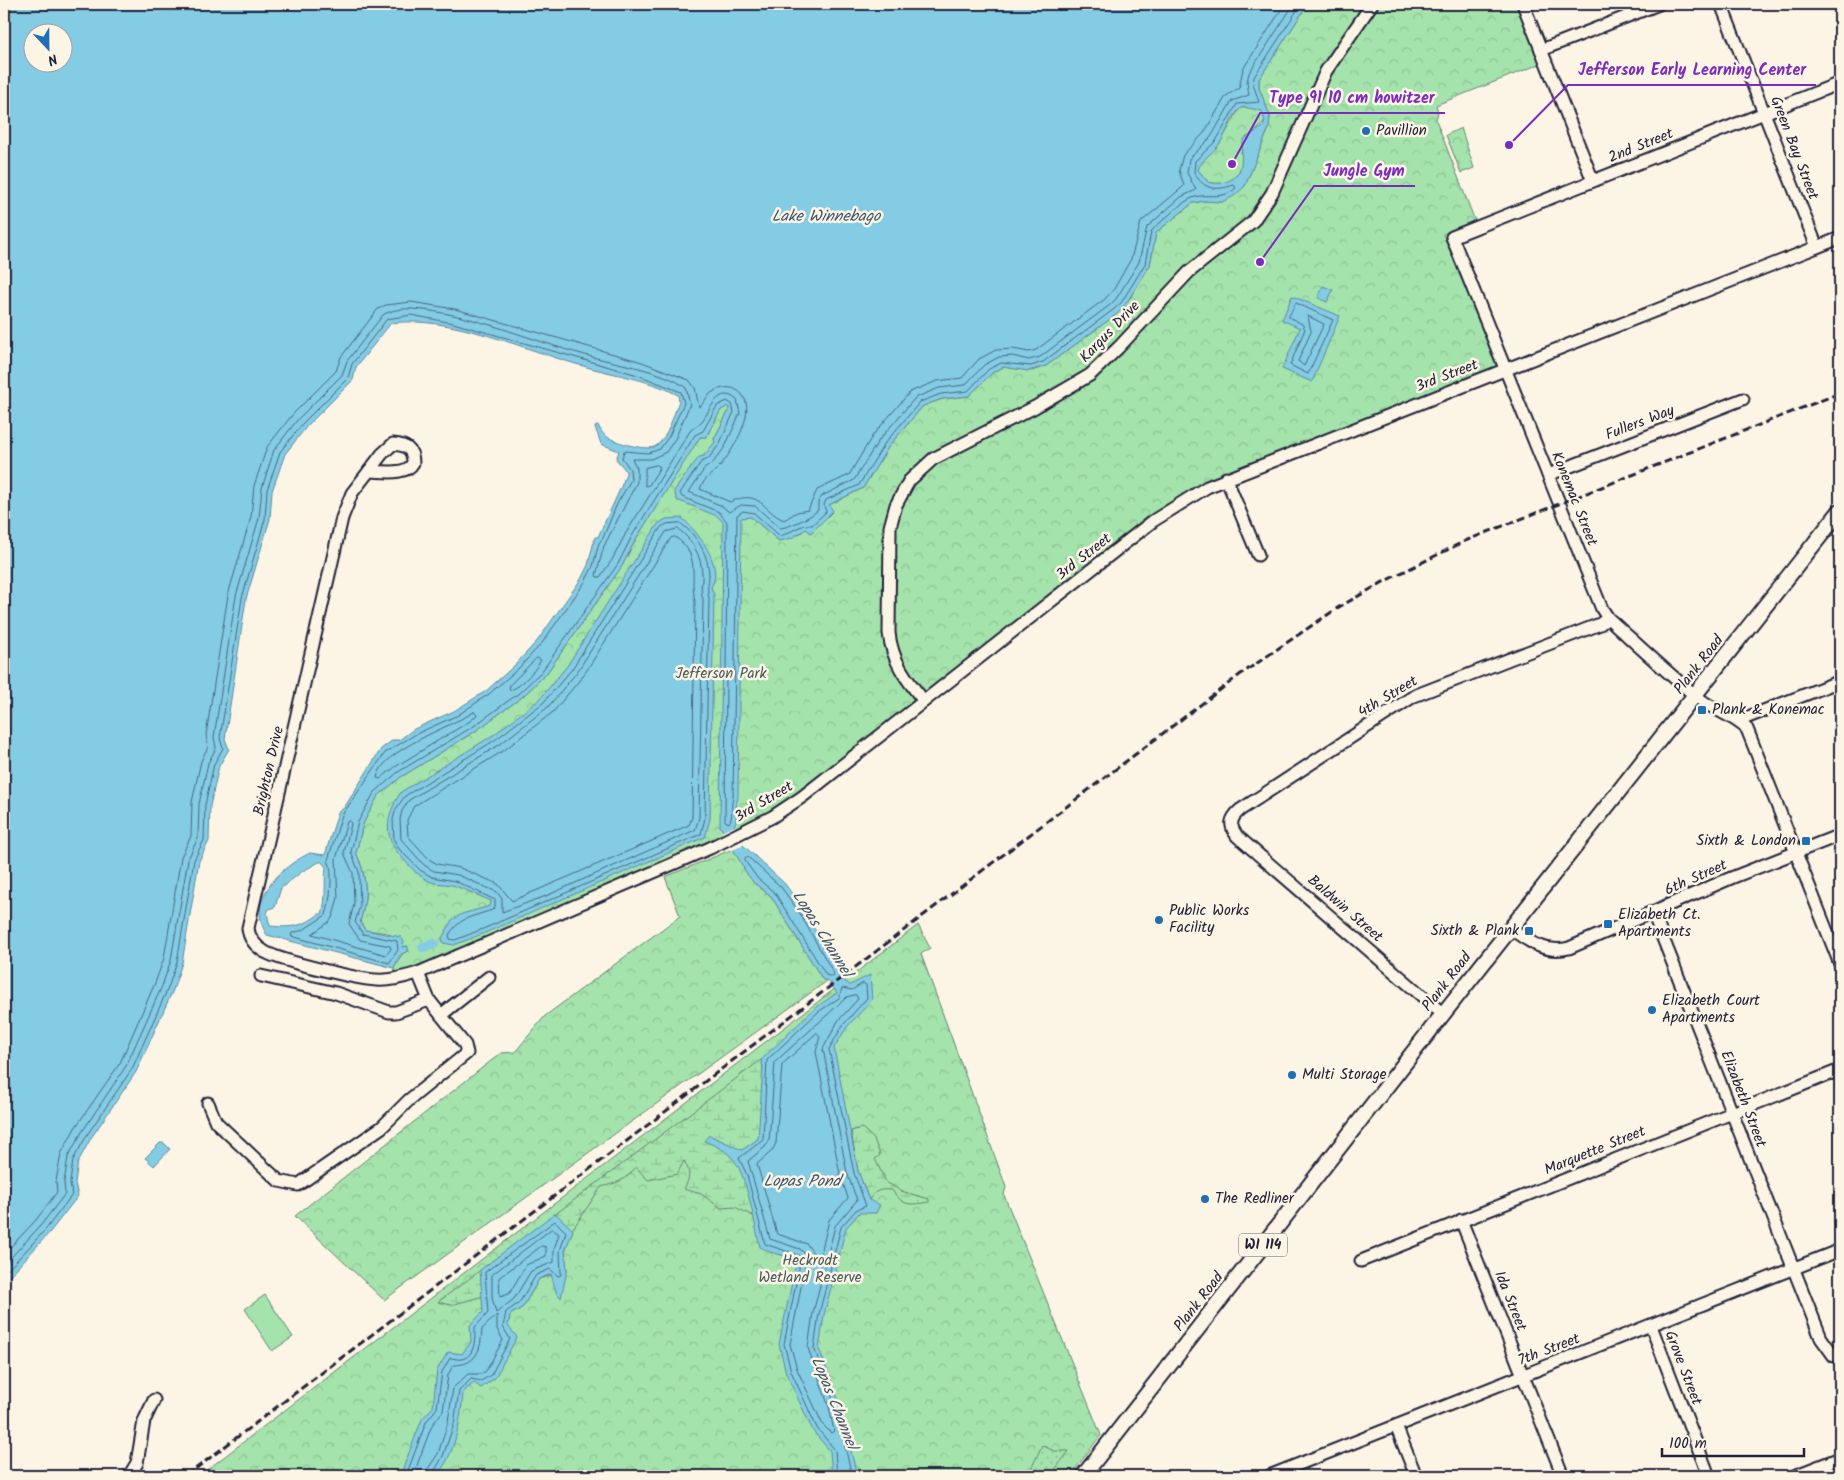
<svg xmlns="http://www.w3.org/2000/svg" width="1844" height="1480" viewBox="0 0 1844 1480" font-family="Kalam,sans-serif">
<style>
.grass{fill:#a4e3ab;stroke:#638273}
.forest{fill:url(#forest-crowns);stroke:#638273}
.wetland{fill:url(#wetland-marsh);stroke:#638273}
.garden{fill:url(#garden-dots);stroke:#638273}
.water{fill:#83cce4;stroke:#5c88a0;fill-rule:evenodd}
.pier{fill:#fcf5e5}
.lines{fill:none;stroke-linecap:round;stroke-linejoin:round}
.shore{stroke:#49667f;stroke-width:1}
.canal{stroke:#83cce4;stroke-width:10}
.minor-casing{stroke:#22223b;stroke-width:15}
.major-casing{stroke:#22223b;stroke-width:18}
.minor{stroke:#fcf5e5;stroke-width:11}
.major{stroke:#fcf5e5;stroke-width:14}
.rail{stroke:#22223b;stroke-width:3;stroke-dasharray:8 4;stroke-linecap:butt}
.poi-dot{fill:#1f6fb2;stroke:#fcf5e5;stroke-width:2}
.labels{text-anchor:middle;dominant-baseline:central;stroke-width:5;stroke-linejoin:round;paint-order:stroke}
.shield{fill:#fcf5e5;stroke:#63616e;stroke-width:1}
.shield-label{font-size:14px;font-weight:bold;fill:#22223b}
.poi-label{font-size:15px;fill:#22223b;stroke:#fcf5e5;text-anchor:start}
.street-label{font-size:15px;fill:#22223b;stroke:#fcf5e5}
.park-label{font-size:15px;fill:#495c5d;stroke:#fcf5e5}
.water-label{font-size:16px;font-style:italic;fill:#3f556e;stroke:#fcf5e5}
.leader{fill:none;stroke:#7b2cbf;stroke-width:2}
.callout-dot{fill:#7b2cbf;stroke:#fcf5e5;stroke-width:2}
.callout-label{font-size:16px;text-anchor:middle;font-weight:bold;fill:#7b2cbf;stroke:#fcf5e5;stroke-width:5;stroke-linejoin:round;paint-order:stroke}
</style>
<defs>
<pattern id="forest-crowns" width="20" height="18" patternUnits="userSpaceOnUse" patternTransform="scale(1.25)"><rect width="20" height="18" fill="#a4e3ab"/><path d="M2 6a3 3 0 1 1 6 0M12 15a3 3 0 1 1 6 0" fill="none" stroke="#8dc294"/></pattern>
<pattern id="wetland-marsh" width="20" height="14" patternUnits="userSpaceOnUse" patternTransform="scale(1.25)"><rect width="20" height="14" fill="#a4e3ab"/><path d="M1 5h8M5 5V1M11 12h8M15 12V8" fill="none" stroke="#8dc294"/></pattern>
<pattern id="garden-dots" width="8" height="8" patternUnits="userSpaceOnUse" patternTransform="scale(1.25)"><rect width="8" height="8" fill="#a4e3ab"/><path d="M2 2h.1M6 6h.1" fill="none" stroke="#8dc294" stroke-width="1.8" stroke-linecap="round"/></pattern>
</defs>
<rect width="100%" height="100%" fill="#fcf5e5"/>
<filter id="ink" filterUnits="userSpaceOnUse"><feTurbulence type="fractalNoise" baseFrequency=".02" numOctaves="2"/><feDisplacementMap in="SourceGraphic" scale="10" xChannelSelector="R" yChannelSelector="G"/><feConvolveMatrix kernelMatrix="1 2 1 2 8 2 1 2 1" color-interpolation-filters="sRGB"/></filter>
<g filter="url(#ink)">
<!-- grass -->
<polygon class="grass" points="265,1295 293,1337 272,1351 245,1309"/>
<!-- forest -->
<g class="forest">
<path d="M1308,4H1517L1540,64L1436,105L1438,112L1436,120L1475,221L1443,234L1499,369L1207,484L802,793L739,834L415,970L396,975L394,968L407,946L402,947L388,933L365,930L360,921C368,898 367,875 356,853L363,824L378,795L401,777L477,730L522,697L546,674L622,566L636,539L695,444L700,437H706L721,410L728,406L729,410L714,439L746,516L751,517L779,541L801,533L829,505L863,488L889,446L923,406L942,399L969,396L992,373L1003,367L1032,371L1046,366L1117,314L1130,298L1150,265L1156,233L1159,230L1193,203L1204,201L1222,202L1245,186L1269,128L1270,116L1259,88V79Z"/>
<path d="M1252,107L1262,111L1266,119C1261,131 1247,133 1242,145C1240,150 1243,155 1242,160C1241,179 1224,187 1208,182L1198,170L1199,164L1220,143L1240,108Z"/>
<polygon points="1461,128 1474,168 1461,173 1446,135"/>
<polygon points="733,849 754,883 771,896 823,980 827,981 384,1300 295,1216 501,1053 515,1052 545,1016 680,916 665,877"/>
<polygon points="918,925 930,948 921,954 1006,1187 1004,1195 1101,1435 1070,1476 199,1476"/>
</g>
<!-- wetland -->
<g class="wetland">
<path d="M761,1060L763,1067L762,1100L753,1216L735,1207L721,1208L701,1194L684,1189C690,1178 691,1172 684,1161L677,1174L648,1180L636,1167C625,1181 617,1183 601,1187L572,1230L565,1251L567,1271L539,1279L523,1307L510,1315L509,1323L487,1295L451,1305L438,1302Z"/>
<path d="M862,1128L874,1139L880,1155L875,1159L886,1182L901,1191L929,1199V1202C910,1205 904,1207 892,1190C880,1189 875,1190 869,1200L858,1171L851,1131Z"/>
</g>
<!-- garden -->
<polygon class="garden" points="1042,1445 1054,1451 1069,1451 1050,1476 1028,1476"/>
<!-- water -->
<g class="water">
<path d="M4,4H1308L1259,79V88L1270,116L1269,128L1245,186L1234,196L1222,202L1204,201L1193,203L1159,230L1156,233L1150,265L1124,307L1117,314L1046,366L1028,371L1003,367L992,373L969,396L942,399L923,406L889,446L863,488L829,505L833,511L811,533L806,529L792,538L779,541L751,517L741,518L738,798C734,808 739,817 734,826L743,845L785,884L803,909L844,981L850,985L870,975L872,1000L847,1027L834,1048L858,1171L869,1200L880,1205L876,1213H859L846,1228L824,1315L819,1349L840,1404L857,1476H832L830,1451L813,1431L786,1373L779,1344L797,1259L770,1252L760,1247C755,1226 747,1176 734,1160C727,1151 715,1145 704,1141L709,1135L742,1150L758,1139L763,1067L761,1060L815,1008L837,993L828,981L823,980L771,896L754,883L747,874L720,826L723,522L717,516L677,500L674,491L699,457L704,456L715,442L714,439L729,410L728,406L721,410L706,437H700L636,539L622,566L546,674L522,697L477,730L401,777L378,796L363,824L356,853C367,875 368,898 360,921L365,930L401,937L404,942L402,947L408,946V951L400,955L394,968L267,935C245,901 280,867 310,853L325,855L338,812L344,808L381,749L393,740H399L414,729L454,711L486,691L515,665L538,640L581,579L588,565L595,537H598C602,527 627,477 626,472C624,467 619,463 616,459L619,451L601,444L595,427L598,425C600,429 603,435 607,437C616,442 647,452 656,446C668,438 674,413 679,401L678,395C649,379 614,375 583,366C524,350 452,315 391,323L356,367L353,380L307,426L285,454L272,491L270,519L246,599L225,739L229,749L219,766L210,806L209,841L199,861L182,963L173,990L136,1072L91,1138L78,1162L75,1183L78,1196L50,1232L4,1282ZM32,32H62V62H32ZM1244,107L1262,111L1265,122L1263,127L1244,139C1238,155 1248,173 1228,181C1221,184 1215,184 1208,182L1198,170C1201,159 1214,153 1220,143C1227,133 1233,110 1244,107ZM319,862H322L326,867C324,885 327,896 322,914H319C303,927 290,928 270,926L267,913L269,909L275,907L281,888L303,871Z"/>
<polygon points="1323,286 1333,290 1327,302 1318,298"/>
<polygon points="1292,296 1340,316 1312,382 1282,369 1300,328 1282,320"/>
<path d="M682,518C697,531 725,566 711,587L714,595L710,819L705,837L485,933L454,945L443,943L442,938L452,920L462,914L490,906L491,901C479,896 467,890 455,886C447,883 437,885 429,881C419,876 412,869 405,861C383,839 384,818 401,792L492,736L539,700L567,666L658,524L666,519Z"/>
<polygon points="160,1143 164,1143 170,1149 154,1166 145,1158"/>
<path d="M555,1213L573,1230L565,1251L567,1271L561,1298L556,1292L551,1274L539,1279L523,1307L510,1315L508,1326L517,1337L495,1378L481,1388L474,1383L463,1392C462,1414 454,1464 434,1476H400L422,1419L433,1407L437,1370L448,1352L462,1354L471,1342L470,1325L483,1312L480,1270Z"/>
</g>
<!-- pier -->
<polygon class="pier" points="735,826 744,844 731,851 721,832"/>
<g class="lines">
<!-- shore -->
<g class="shore">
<polygon points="1296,303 1333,320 1308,374 1290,365 1305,329 1302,324 1289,317"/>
<polygon points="1308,316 1324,324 1304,366 1298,361 1311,332"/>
<polygon points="657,465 660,467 649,485 645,486 645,468"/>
<path d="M680,523C697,535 708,554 709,574C709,584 706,589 709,598L705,818L701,834L483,929L455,940L450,939L449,935C461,916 473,917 492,910L495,907V900L455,881L432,877L420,870L399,849L394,840L393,819L396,809L405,796L495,740L543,703L572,669L661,527L667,524Z"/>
<path d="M678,529C692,539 701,555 702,573C703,583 699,589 703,599L699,818L695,830L546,896L502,912V899L497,892L458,875L434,871L424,865L401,839L400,819L402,811L409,800L499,745L548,707L577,672L666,532Z"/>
<path d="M675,537C702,555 689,577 695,601L692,817L689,825L512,901L498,884L460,868L437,864L429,859L408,836L407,820L414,806L503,751L553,712L583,676L671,538Z"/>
<path d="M537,658L541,660C536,669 520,689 509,690L510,685Z"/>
<path d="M474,712L477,715L470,721L395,767L380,779L377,778C381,750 450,727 474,712Z"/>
<polygon points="350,821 351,824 344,853 353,873 354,904 349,924 360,940 390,946 391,949 386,955 312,934 329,922 333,916 338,898 336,859 347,822"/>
<polygon points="746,857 749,858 781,887 799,912 834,974 833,977 826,975 775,893 758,879 745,861"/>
<polygon points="856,995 858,999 838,1021 823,1049 847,1173 857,1200 835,1226 813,1313 808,1348 829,1407 834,1431 831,1433 823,1425 797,1369 790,1344 807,1256 800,1249 770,1239 748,1161 765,1147 769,1141 775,1062 847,997"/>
<polygon points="817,1033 820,1036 816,1052 840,1174 848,1198 829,1220 820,1257 817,1259 807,1244 777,1234 757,1164 772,1151 776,1143 782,1065"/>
<polygon points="552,1229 559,1234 554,1249 554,1262 531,1271 514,1299 496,1313 492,1298 492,1275"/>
<polygon points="542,1246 546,1247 546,1256 526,1265 509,1294 500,1297 499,1278"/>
<path d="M4,1254L36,1220L57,1192L56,1181L61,1154L75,1128L120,1063L155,983L164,958L181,857L191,836L192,802L201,761L208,747L206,735L228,595L251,517L254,486L267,447L293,414L336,371L341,357L378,309L386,305L411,302L455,309L642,362L689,380L695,388L699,407C704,404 705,399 709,395C719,386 735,384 743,396C756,413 732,452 720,466C713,474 704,478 700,489L730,502C761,488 762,511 784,520L797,512L808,510L817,490L849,475L873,435L910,392L937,381L962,378L979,359L996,350L1013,349L1029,352L1036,350L1105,299L1114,289L1131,259L1141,222L1184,186L1179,170L1183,155L1204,133L1226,96L1239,88L1243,69L1285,4"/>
<path d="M4,1265L41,1225L65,1194L64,1182L68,1157L82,1132L126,1066L162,986L171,960L188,859L198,838L199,804L208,763L216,748L214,737L236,596L259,518L262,488L274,450L298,419L342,375L347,361L383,315C390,310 404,308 413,309C471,313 529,340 585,355C612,363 665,370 686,388L690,404L675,439L666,452L651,459H632L637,468V482L604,546L596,575L597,577H600L612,560L626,533L690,431C694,427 699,425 702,421C711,410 718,384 737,400L740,413L725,447L712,464L705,468L689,492L722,506L729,512L741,505L755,506L780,528C788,528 813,516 818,510V502L822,496L854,480L879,440L915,398L939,388L965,385L984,365L999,357L1012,356L1029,360L1040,357L1110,305L1116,299L1139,262L1147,227L1181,197L1196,190L1187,173L1189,159L1211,137L1232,101L1249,95L1247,82L1249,73L1294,4"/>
<path d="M4,1274L46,1229L72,1195L70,1183L73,1160L87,1135L132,1069L168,988L177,962L194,860L204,840L205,805L214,764L223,748L220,738L242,598L265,519L267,490L280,452L303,423L348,378L352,364L387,319L411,315L453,323L638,375L681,392L684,403L669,436L660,449L648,453L624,451L622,458L630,469L631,480L617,504L603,538L599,543L593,566L585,582L542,643L519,668L489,694L458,715L416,734L385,753L342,815L328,860C334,871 330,903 326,915L303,930L292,933L291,936L389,963L398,950L397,941L363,934L355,922L360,906L359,872L351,852L358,822L374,793L398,772L474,726L519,693L542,671L618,564L632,536L695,435L703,431L717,406L727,401L732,404L734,412L719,445L708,459L701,462L680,493L682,497L719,512L727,522L725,821L729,823C734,816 730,806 733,797L737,515L743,511L754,513L780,536C791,533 801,523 812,525L826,512L824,505L826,500L859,485L885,443L920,402L941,394L968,391L989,369L1001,363L1031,366L1043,362L1113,310L1121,303L1145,264L1151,232L1155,227C1165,219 1180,204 1190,199C1206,191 1221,202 1236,188L1234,185C1216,191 1203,190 1194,172L1195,161L1216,141L1237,104L1259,102L1253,84L1254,77L1301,4"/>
<path d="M406,1476L426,1422L437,1408L442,1372L450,1358C454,1358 459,1360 462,1359C476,1356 475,1336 475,1327L488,1313L485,1272L555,1221L566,1232L560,1251L561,1275L558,1276L550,1269L536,1275L519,1303L506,1312L503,1327L510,1339L491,1375L481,1381L471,1379L459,1391L454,1424L443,1456L432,1476"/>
<path d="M413,1476L432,1425L443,1411L448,1375L453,1365C477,1365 481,1350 482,1329L497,1315V1329L503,1340L486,1371L481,1374H468L453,1388L448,1422L438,1454L427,1470L426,1476"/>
<polyline points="837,1476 835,1450 817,1428 791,1371 784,1344 801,1258 798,1255 765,1244 747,1175 739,1158 763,1140 767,1060 818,1012 839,998 842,988 852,990 863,983 866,985 867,998 843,1025 829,1049 854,1173 866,1206 856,1210 841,1227 819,1314 814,1348 835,1405 852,1476"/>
</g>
<!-- canal -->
<polyline class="canal" points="423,947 434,944"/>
<!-- minor casing -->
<g class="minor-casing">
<g id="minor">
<polyline points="1523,4 1593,181"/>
<polyline points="1721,4 1817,247"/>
<polyline points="1541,50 1659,4"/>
<path d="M1840,83L1452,237L1602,609L1608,618C1639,646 1669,675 1701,700C1716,711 1734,716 1747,729L1840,964"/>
<path d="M393,444C406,445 413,449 413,463C406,476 382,471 369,471L382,454Z"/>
<path d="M369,471L352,493L342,518L248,928C249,939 255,946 265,952C281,961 357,979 376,980C391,981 404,977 418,973L710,848L772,817L802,797L1153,521L1207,487L1840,238"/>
<polyline points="1548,475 1743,399"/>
<polyline points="1226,478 1258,555"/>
<path d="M924,701C906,679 892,661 889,633L890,527L896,505L909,481L933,459L1035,407L1090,375L1119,347L1189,272L1253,221L1272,193L1326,71L1372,4"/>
<polyline points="1738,721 1840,681"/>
<polyline points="1653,913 1821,1338 1834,1356"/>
<path d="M1510,928C1529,942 1546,954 1569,948L1731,878L1840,835"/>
<polyline points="261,976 336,993 389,1012 396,1012 429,1000"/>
<path d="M1443,1014L1237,836C1229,825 1230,819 1240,810L1414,696L1600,624L1608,618"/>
<polyline points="441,1015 489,977"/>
<polyline points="208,1103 216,1122 279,1181 298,1185 382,1127 409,1100 467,1053 465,1045 429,1000 418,973"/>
<polyline points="1461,1220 1563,1476"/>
<polyline points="1361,1261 1840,1070"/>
<polyline points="1651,1326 1709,1476"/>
<polyline points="1396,1426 1416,1476"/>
<polyline points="129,1476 137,1463 144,1421 154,1400"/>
<polyline points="1269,1476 1840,1250"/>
<polyline points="1794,1476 1840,1458"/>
</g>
</g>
<!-- major casing -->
<g class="major-casing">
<polyline id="major" points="1083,1476 1443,1014 1840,511"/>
</g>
<!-- minor -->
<use href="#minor" class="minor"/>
<!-- major -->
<use href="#major" class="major"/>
<!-- rail -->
<polyline class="rail" points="186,1476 1241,674 1339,607 1385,581 1465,541 1840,393"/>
</g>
</g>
<!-- markers -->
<g class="poi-dot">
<circle cx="1366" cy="131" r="5"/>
<rect x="1697" y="705" width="10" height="10" rx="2.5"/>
<rect x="1801" y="836" width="10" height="10" rx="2.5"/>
<circle cx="1159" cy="920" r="5"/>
<rect x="1603" y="919" width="10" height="10" rx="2.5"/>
<rect x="1524" y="926" width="10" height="10" rx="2.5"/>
<circle cx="1652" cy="1010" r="5"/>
<circle cx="1292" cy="1075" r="5"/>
<circle cx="1205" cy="1199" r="5"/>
</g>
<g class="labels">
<!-- shield labels -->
<rect class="shield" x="1239" y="1233.5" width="48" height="23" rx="4"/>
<g class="shield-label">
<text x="1263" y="1245">WI 114</text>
</g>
<!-- poi labels -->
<g class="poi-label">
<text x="1376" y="131">Pavillion</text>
<text x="1712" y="710">Plank &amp; Konemac</text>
<text x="1796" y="841" text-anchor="end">Sixth &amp; London</text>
<text x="1169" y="911">Public Works<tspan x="1169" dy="17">Facility</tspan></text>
<text x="1618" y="915">Elizabeth Ct.<tspan x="1618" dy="17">Apartments</tspan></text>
<text x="1519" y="931" text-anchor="end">Sixth &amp; Plank</text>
<text x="1662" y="1001">Elizabeth Court<tspan x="1662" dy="17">Apartments</tspan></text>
<text x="1302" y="1075">Multi Storage</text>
<text x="1215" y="1199">The Redliner</text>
</g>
<!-- street labels -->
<g class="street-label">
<text transform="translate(1641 146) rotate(-22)">2nd Street</text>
<text transform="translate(1794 148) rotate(69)">Green Bay Street</text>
<text transform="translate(1110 332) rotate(-46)">Kargus Drive</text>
<text transform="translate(1447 376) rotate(-21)">3rd Street</text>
<text transform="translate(1640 423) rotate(-21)">Fullers Way</text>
<text transform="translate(1574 499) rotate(68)">Konemac Street</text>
<text transform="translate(1084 557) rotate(-38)">3rd Street</text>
<text transform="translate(1699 665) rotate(-52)">Plank Road</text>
<text transform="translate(1388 697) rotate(-31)">4th Street</text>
<text transform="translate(269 771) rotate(-77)">Brighton Drive</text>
<text transform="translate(764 802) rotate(-31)">3rd Street</text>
<text transform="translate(1696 878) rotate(-24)">6th Street</text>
<text transform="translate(1345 909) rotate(41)">Baldwin Street</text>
<text transform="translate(1447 982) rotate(-52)">Plank Road</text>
<text transform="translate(1743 1099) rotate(69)">Elizabeth Street</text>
<text transform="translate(1595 1151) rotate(-22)">Marquette Street</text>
<text transform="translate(1510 1301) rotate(68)">Ida Street</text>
<text transform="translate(1199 1302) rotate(-52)">Plank Road</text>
<text transform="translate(1549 1350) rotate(-21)">7th Street</text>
<text transform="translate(1683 1368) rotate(69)">Grove Street</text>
</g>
<!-- park labels -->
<g class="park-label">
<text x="721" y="674">Jefferson Park</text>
<text x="810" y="1261">Heckrodt<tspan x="810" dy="17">Wetland Reserve</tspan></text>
</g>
<!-- water labels -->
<g class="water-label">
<text x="826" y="216">Lake Winnebago</text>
<text transform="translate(822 934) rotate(58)">Lopas Channel</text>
<text x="802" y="1181">Lopas Pond</text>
<text transform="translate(834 1403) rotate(68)">Lopas Channel</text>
</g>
</g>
<!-- callouts -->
<path class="leader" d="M1509 145L1568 85H1816M1232 164L1260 113H1445M1260 262L1314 186H1415"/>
<g class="callout-dot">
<circle cx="1509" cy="145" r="5"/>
<circle cx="1232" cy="164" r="5"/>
<circle cx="1260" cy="262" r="5"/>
</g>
<g class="callout-label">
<text x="1692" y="75">Jefferson Early Learning Center</text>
<text x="1352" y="103">Type 91 10 cm howitzer</text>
<text x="1364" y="176">Jungle Gym</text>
</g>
<!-- margin -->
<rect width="1844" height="1480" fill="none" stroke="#fcf5e5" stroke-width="20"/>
<rect x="10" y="10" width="1824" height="1460" fill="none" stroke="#22223b" stroke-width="2" filter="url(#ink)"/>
<!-- north arrow -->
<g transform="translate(48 48) rotate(158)"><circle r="24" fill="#fcf5e5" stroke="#a5a1a1"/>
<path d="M0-4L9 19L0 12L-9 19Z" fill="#1f6fb2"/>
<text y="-8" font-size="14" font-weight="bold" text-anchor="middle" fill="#22223b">N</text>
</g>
<!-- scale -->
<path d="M1662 1448v8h142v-8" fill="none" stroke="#22223b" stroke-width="2.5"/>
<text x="1669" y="1448" font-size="15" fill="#22223b" stroke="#fcf5e5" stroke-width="4" paint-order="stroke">100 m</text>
</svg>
